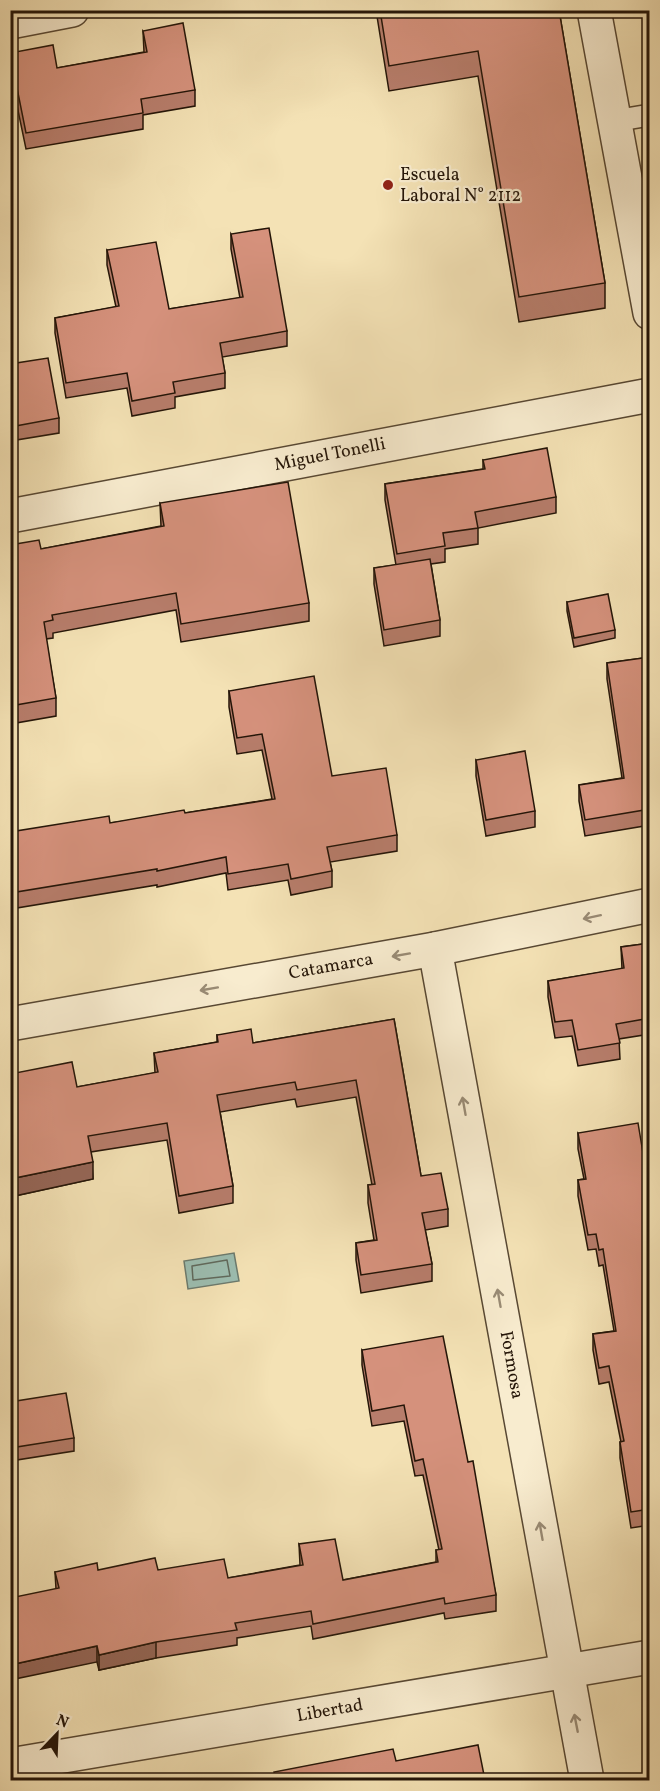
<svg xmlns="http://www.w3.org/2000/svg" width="660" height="1791" viewBox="0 0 660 1791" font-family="Vollkorn,serif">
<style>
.water{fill:#9cbdb0;stroke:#6c7a6d;stroke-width:1.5}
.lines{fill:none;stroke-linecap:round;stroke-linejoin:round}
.shore{stroke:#60695c;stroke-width:1.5}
.service-casing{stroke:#584833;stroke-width:24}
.minor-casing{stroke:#584833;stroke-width:36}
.service{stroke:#f8eccf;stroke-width:21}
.minor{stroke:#f8eccf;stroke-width:33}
.wall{fill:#b77d6b;stroke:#241508;stroke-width:1.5}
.shaded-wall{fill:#956657;stroke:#241508;stroke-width:1.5}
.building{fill:#d5917c;stroke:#241508;stroke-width:1.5}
.oneway{stroke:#998b75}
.poi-dot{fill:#8f2418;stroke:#f8eccf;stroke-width:2}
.labels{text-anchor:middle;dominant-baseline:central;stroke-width:4.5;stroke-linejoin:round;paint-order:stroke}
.poi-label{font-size:18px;fill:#241508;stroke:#f8eccf;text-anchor:start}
.street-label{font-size:18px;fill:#241508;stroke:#f8eccf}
</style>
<rect width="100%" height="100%" fill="#f4e2b5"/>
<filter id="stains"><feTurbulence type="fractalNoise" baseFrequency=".00333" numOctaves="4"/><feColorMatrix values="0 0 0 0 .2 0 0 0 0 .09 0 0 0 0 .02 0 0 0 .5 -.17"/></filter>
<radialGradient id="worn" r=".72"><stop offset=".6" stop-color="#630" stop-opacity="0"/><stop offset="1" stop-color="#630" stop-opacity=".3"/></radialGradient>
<!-- water -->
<polygon class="water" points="234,1253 239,1281 188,1289 184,1261"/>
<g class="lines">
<!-- shore -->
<polygon class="shore" points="227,1260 230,1276 193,1280 192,1266"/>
<!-- service casing -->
<g class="service-casing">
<polyline id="service" points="614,121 650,115"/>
</g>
<!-- minor casing -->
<g class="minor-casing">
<g id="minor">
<polyline points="594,10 650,313"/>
<polyline points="10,22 72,10"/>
<polyline points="10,516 650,395"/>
<polyline points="435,949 587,1780"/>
<polyline points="10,1024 435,949 650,905"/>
<polyline points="10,1765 650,1657"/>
</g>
</g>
<!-- service -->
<use href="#service" class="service"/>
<!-- minor -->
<use href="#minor" class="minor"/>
</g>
<!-- wall -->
<g class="wall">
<polygon points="376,10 559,10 605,283 605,308 519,322 478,76 389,91"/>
<polygon points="143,31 195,90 195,106 143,115 143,129 26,149 10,72 10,53 57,68 144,52"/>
<polygon points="231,234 287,331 287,346 222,357 225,373 225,388 175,397 175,408 132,416 127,388 66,398 55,333 55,318 116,307 107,265 107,250 169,309 240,298 231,249"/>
<polygon points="10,364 59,418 59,433 10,441"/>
<polygon points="483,460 556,497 556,513 478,528 478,544 445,549 445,562 431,564 440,620 440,636 384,646 374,584 374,568 396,565 385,500 385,484 483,469"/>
<polygon points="160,503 309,603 309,621 181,642 176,610 53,633 53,638 46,639 56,698 56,716 10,724 10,545 41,549 161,526"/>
<polygon points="567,602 615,630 615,638 574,647 567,611"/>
<polygon points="650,657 650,825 585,836 579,801 579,785 622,778 607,679 607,663"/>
<polygon points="229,691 332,776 397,835 397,851 330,862 332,871 332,887 291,895 288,880 228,890 226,873 157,887 157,885 11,909 10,914 10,832 110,823 185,813 272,799 262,750 237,754 229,707"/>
<polygon points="476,760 535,811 535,827 486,836 476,776"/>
<polygon points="650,943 650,1034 619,1039 620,1059 578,1066 572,1036 555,1038 548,997 548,981 622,969 621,947"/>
<polygon points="394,1019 421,1176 448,1209 448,1226 425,1230 432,1264 432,1281 361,1293 356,1260 356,1243 374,1240 368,1203 368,1185 372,1185 356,1097 297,1107 295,1099 220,1112 233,1186 233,1203 179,1213 167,1140 91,1152 93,1179 10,1197 10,1074 77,1087 155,1073 154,1053 217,1042 217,1035 253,1043"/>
<polygon points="578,1133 650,1195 650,1525 631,1528 620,1458 620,1442 621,1442 609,1382 599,1384 593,1350 593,1334 614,1331 603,1265 599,1266 596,1249 588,1250 578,1196 578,1180 584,1179 578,1149"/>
<polygon points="362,1350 468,1462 496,1595 496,1611 445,1619 444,1613 313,1639 311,1626 237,1638 237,1645 156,1658 99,1670 97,1662 56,1589 55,1572 98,1570 158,1570 228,1578 300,1565 299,1544 343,1580 436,1562 436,1550 439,1550 423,1475 415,1476 404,1421 372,1426 362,1365"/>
<polygon points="10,1402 74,1438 74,1451 10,1461"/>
</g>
<!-- shaded-wall -->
<g class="shaded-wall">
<polygon points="93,1162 93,1179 10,1197 10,1179"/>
<polygon points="156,1642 156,1658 99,1670 99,1655"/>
<polygon points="97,1646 97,1662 10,1680 10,1665"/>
</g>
<!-- building -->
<g class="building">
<polygon points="380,10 559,10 605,283 519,297 478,51 389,66"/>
<polygon points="183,23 195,90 141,99 143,113 26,133 10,53 53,45 57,68 147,52 143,31"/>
<polygon points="269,228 287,331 220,343 225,373 173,382 175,393 132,401 127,373 66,383 55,318 119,306 107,250 156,242 169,309 243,297 231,234"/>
<polygon points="48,358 59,418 10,427 10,364"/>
<polygon points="547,448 556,497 475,512 478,528 443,533 445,546 397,554 385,484 485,469 483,460"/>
<polygon points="288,482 309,603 181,624 176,593 52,615 53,620 44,622 56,698 10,706 10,545 39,540 41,549 164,526 160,503"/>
<polygon points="430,559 440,620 384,630 374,568"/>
<polygon points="608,594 615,630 574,638 567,602"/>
<polygon points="650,657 650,809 585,820 579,785 624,778 607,663"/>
<polygon points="314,676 332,776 386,768 397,835 327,847 332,871 291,879 288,864 228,874 226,857 157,871 157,869 10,893 10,832 109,816 110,823 184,810 185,813 275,799 262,734 237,738 229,691"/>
<polygon points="525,751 535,811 486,820 476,760"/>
<polygon points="650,943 650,1018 616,1024 620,1043 578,1050 572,1020 555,1022 548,981 624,968 621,947"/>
<polygon points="394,1019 421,1176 441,1173 448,1209 422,1213 432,1264 361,1275 356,1243 377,1240 368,1185 375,1184 356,1080 297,1090 295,1082 217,1095 233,1186 179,1196 167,1123 88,1136 93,1162 10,1179 10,1074 72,1062 77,1087 158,1072 154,1053 218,1042 217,1035 251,1029 253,1043"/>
<polygon points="638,1123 650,1195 650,1509 631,1512 620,1442 624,1441 609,1366 599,1368 593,1334 616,1331 603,1249 599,1250 596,1234 588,1235 578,1180 586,1179 578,1133"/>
<polygon points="443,1336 468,1462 473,1461 496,1595 445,1604 444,1598 313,1624 311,1611 235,1623 237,1630 156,1642 99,1655 97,1646 10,1665 10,1598 59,1588 55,1572 97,1563 98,1570 155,1558 158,1570 224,1559 228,1578 303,1565 299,1544 335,1539 343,1580 438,1562 436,1550 442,1549 423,1459 415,1461 404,1405 372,1411 362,1350"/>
<polygon points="66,1393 74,1438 10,1448 10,1402"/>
<polygon points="478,1745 485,1780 276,1780 274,1772 393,1749 396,1761"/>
</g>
<!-- one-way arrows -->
<defs><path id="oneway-shaft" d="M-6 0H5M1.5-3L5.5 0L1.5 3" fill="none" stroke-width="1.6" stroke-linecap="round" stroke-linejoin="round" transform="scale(1.5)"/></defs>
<g class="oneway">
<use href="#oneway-shaft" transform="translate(592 917) rotate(168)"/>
<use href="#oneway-shaft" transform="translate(401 955) rotate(170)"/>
<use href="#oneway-shaft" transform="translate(209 989) rotate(170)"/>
<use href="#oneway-shaft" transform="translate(464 1106) rotate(-100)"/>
<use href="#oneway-shaft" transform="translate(499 1298) rotate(-100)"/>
<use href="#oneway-shaft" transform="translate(541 1531) rotate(-100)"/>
<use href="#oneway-shaft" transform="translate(576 1723) rotate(-101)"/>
</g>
<!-- markers -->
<circle class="poi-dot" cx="388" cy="185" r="6"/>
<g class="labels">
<!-- poi labels -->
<g class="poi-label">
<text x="400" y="175">Escuela<tspan x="400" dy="21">Laboral N° 2112</tspan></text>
</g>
<!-- street labels -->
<g class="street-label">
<text transform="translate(330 455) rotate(-11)">Miguel Tonelli</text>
<text transform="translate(331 967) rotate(-10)">Catamarca</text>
<text transform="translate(511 1365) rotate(80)">Formosa</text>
<text transform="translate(330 1711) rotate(-10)">Libertad</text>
</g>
</g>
<!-- margin -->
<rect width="660" height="1791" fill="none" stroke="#f4e2b5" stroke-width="36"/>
<rect x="12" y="12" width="636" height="1767" fill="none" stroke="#241508" stroke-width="3"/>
<rect x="18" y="18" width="624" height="1755" fill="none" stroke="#241508" stroke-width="1.5"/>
<!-- north arrow -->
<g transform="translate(57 1734) rotate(23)" stroke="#f8eccf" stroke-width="4.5" paint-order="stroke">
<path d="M0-4.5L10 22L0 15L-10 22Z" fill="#241508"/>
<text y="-9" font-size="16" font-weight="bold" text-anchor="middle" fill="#241508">N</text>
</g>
<rect width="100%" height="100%" filter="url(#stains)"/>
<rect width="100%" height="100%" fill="url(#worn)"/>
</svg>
